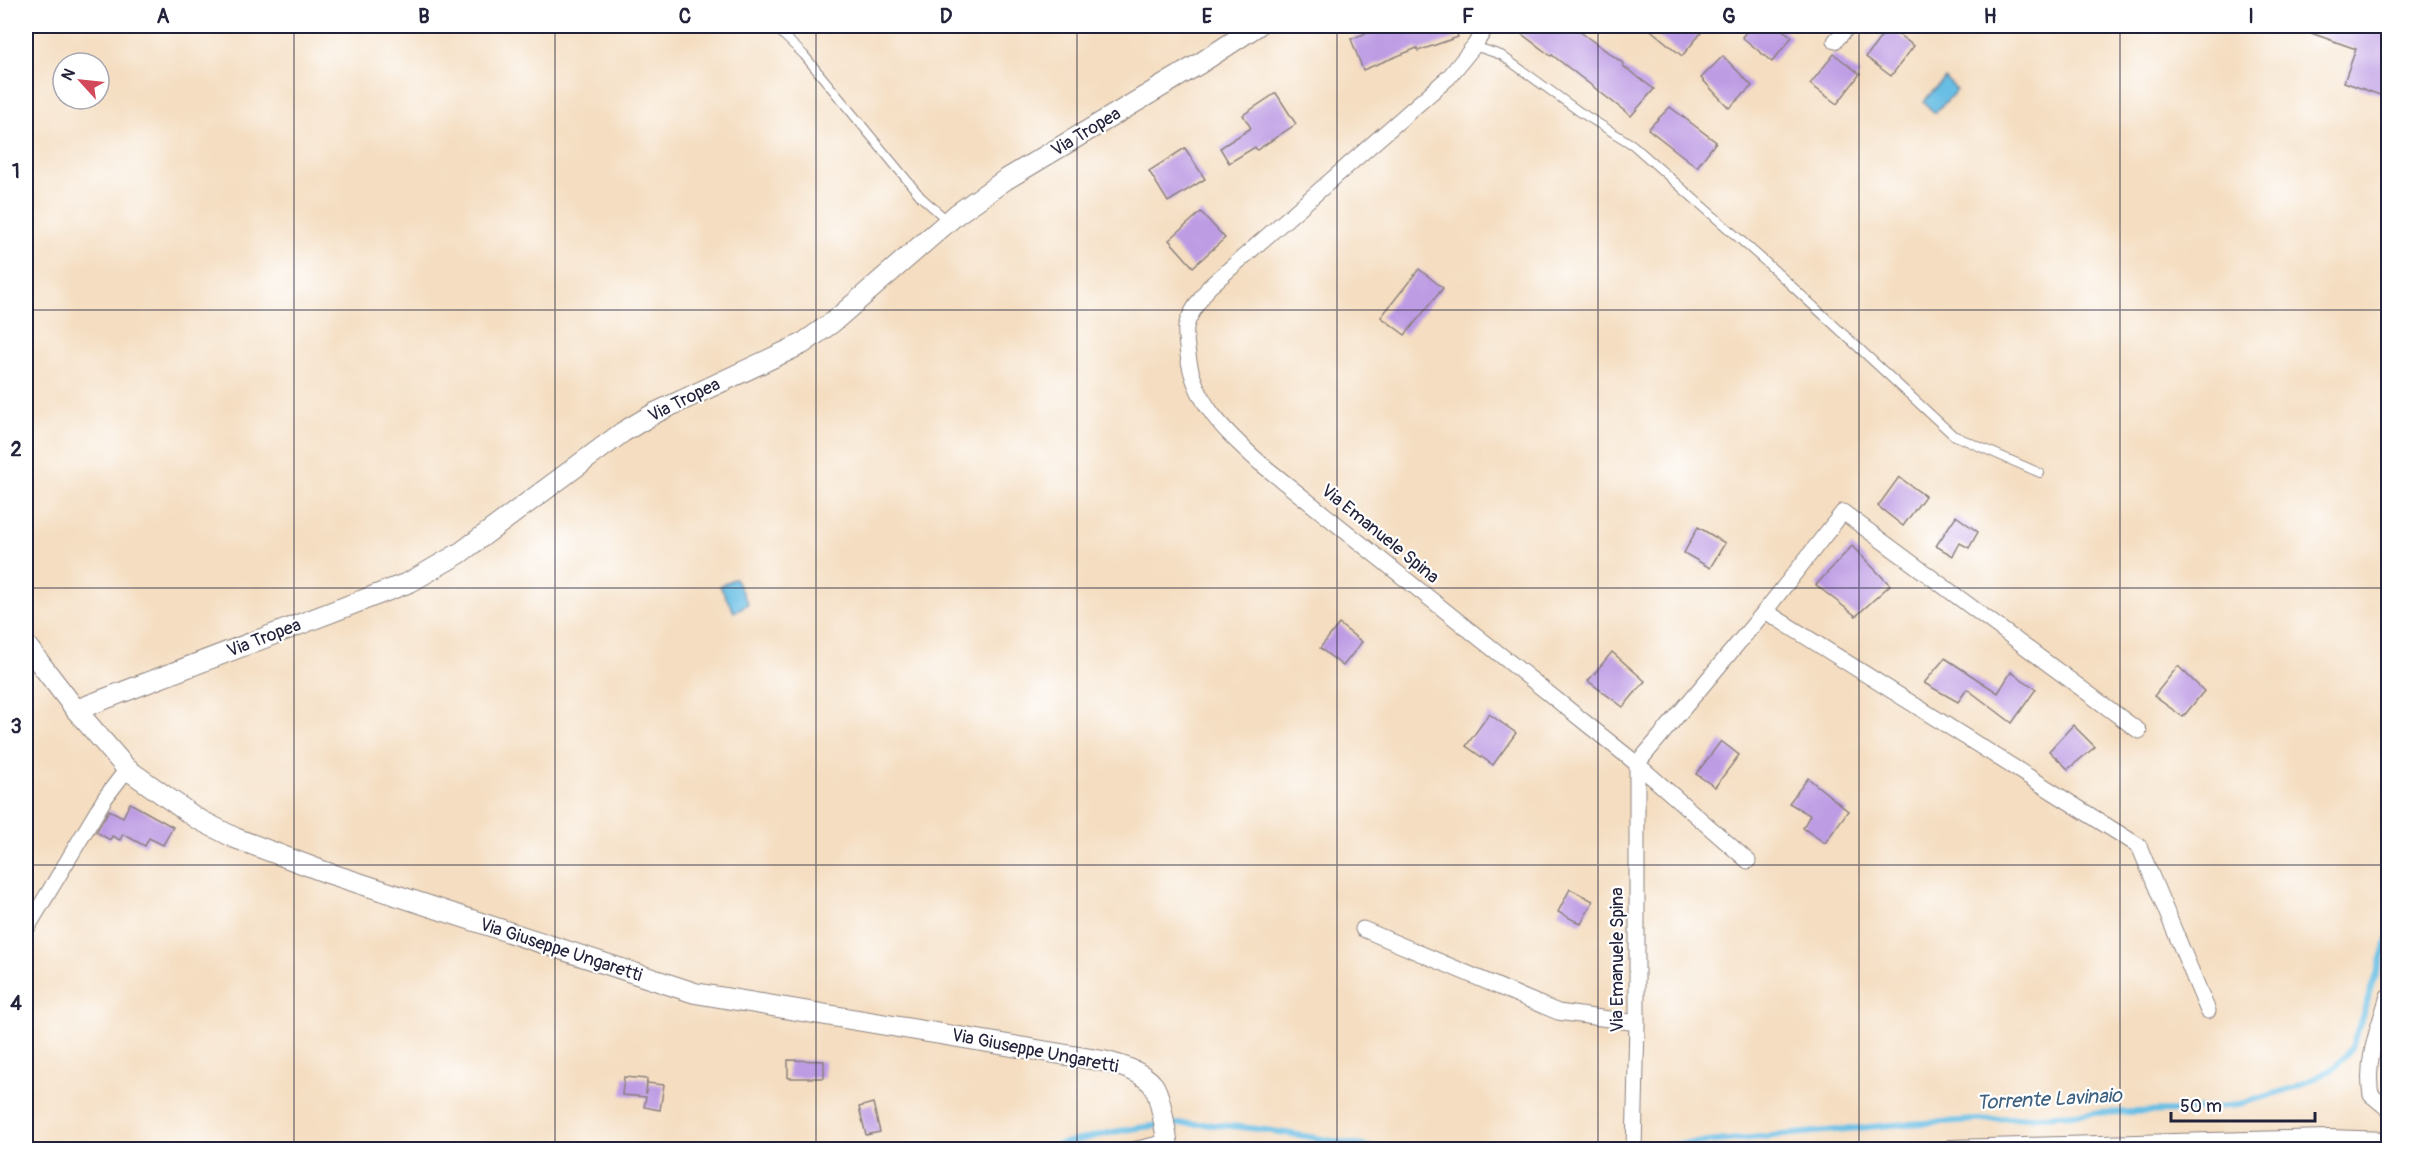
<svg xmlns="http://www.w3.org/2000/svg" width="2414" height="1175" viewBox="0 0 2414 1175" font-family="Pangolin,sans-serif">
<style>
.water{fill:#68bee4;stroke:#457090;stroke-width:1.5}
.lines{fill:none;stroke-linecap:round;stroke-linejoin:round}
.stream{stroke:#68bee4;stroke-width:6}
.building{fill:#be9ce4}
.service-casing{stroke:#8b807e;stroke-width:10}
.minor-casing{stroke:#8b807e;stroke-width:17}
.tertiary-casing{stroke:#8b807e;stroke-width:22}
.service{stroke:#fff;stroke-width:8}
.minor{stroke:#fff;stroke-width:15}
.tertiary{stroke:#fff;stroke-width:20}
.grid{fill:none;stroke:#22223b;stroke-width:1.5;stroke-opacity:0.55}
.labels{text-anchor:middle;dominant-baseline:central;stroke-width:4.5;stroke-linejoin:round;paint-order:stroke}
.street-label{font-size:18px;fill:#22223b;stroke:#fff}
.water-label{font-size:20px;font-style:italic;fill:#3e607f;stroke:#fff}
.neatline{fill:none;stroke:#22223b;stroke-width:2}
.grid-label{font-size:20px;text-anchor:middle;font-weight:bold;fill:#22223b}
</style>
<rect width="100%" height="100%" fill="#fff"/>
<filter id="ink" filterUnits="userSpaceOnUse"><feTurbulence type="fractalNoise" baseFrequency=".0167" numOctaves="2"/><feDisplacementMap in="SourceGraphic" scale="12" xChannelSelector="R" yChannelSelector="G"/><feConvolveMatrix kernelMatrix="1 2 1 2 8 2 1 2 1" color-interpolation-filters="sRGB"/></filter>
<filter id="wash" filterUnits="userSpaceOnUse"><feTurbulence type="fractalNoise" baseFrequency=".008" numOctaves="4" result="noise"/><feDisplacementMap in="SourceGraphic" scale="24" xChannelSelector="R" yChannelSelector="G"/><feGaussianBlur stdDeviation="1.35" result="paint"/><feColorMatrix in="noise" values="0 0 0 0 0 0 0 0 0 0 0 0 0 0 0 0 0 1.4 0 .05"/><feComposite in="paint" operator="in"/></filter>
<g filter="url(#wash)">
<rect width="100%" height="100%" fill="#f4ddc0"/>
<!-- water -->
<g class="water">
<polygon points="1945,78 1957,90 1935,113 1923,102"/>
<polygon points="735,578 748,604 734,612 720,586"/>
</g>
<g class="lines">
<!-- stream -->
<g class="stream">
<path d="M1036,1150C1083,1139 1133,1125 1181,1124C1250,1123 1319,1140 1387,1150"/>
<polyline points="1618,1150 1892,1125 2091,1113 2174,1111 2237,1105 2296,1087 2335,1068 2352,1047 2388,938"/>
</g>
</g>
<g id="blocks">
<!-- building -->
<g class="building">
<polygon points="1385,26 1454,26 1458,37 1418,51 1417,48 1363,70 1351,39"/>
<polygon points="1511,26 1572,26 1624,64 1623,66 1654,89 1631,116 1552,55 1551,56"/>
<polygon points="1646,26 1692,26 1701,33 1682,56"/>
<polygon points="1751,26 1777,26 1792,37 1772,62 1742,37"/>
<polygon points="2298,26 2388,26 2388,98 2344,82 2356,49 2297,28"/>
<polygon points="1888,27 1914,46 1891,76 1866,57"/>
<polygon points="1834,54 1860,74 1837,104 1810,84"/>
<polygon points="1723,56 1752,86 1729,108 1701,78"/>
<polygon points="1276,93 1296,124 1257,150 1255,147 1229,163 1220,148 1251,128 1243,115"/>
<polygon points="1670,107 1716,142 1697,167 1648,129"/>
<polygon points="1185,148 1205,179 1168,202 1149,171"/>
<polygon points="1201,212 1225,238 1193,267 1169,240"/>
<polygon points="1419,269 1443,288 1405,335 1381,317"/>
<polygon points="1899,477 1925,496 1903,526 1878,506"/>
<polygon points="1956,516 1978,532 1969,548 1960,543 1953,556 1936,546"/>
<polygon points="1698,527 1725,543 1710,568 1684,553"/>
<polygon points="1852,546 1890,585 1856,616 1816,585"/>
<polygon points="1339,624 1362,642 1343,666 1320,648"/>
<polygon points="1612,652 1645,681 1623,707 1588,681"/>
<polygon points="1945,658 1998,693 2011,672 2036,689 2012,723 1967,689 1958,702 1924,683"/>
<polygon points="2178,666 2204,691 2183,717 2154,696"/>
<polygon points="1489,714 1516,733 1493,765 1466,746"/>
<polygon points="2073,725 2095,747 2068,769 2049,751"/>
<polygon points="1721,741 1739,755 1715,787 1696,774"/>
<polygon points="1808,778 1848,811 1825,843 1803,828 1810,815 1789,803"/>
<polygon points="130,803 173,827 163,845 149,838 145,846 123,834 120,840 112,836 110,840 96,832 109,810 123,817"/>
<polygon points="1570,889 1593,901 1581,924 1558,912"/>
<polygon points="788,1060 824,1061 824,1078 788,1078"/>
<polygon points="624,1077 647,1079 646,1094 647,1083 664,1085 660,1110 644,1107 646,1097 622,1095"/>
<polygon points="873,1103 880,1132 866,1135 859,1107"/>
</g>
</g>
</g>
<g filter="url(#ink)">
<use href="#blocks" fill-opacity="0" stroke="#8b807e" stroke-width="1.5"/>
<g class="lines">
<!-- service casing -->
<g class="service-casing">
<g id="service">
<polyline points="774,26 804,55 921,197 948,221"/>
<polyline points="1474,46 1501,55 1580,112 1633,145 1769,265 1953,435 2040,473"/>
</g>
</g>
<!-- minor casing -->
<g class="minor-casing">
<g id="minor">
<path d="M1487,26L1474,46L1449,77L1209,287C1201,299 1189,313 1186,327C1185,335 1187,347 1188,355C1194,403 1226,432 1260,463L1637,764V1023L1634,1150"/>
<polyline points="1835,41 1849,26"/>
<polyline points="1765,611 2139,846 2208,1011"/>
<polyline points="1748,861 1637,764 1765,611 1843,512 2139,731"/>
<polyline points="1363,929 1558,1012 1637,1023"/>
<polyline points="26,930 105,798 127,769"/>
<path d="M2388,996C2378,1029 2365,1061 2371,1095L2388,1109"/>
<polyline points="1133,1150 1167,1142"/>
</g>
</g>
<!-- tertiary casing -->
<g class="tertiary-casing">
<g id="tertiary">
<path d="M26,645L76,710L127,769L196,818L235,838L325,872L695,993L1103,1061C1119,1065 1142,1071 1153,1085C1162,1098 1165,1133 1169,1150"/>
<polyline points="76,710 410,582 460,553 623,432 655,413 802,344 833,322 957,214 1005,180 1199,64 1257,26"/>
<polyline points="1951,1150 2328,1140 2388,1142"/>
</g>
</g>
<!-- service -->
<use href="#service" class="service"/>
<!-- minor -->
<use href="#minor" class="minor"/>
<!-- tertiary -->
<use href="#tertiary" class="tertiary"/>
</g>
</g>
<!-- grid -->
<path class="grid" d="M294,26V1150M555,26V1150M816,26V1150M1077,26V1150M1337,26V1150M1598,26V1150M1859,26V1150M2120,26V1150M26,310H2388M26,588H2388M26,865H2388"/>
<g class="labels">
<!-- street labels -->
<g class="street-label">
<text transform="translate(1086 132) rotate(-31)">Via Tropea</text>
<text transform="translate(684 400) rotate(-26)">Via Tropea</text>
<text transform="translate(1380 534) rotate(39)">Via Emanuele Spina</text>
<text transform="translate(264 638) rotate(-21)">Via Tropea</text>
<text transform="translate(561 950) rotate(18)">Via Giuseppe Ungaretti</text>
<text transform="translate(1617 960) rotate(-90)">Via Emanuele Spina</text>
<text transform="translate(1035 1051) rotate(11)">Via Giuseppe Ungaretti</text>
</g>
<!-- water labels -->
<g class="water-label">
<text transform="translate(2049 1099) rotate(-3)">Torrente Lavinaio</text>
</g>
</g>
<!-- margin -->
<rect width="2414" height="1175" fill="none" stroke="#fff" stroke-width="66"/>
<!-- north arrow -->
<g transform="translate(81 81) rotate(297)"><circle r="28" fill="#ffffff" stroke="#a7a7b1" stroke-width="1.5"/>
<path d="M0-4.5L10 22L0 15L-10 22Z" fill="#d1495b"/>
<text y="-9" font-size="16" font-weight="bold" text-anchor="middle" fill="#22223b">N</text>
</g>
<!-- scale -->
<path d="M2171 1112v9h144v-9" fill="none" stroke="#22223b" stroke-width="3"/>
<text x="2180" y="1112" font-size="18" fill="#22223b" stroke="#ffffff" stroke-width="4.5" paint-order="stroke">50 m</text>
<rect x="33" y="33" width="2348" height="1109" class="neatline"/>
<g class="grid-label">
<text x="163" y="23">A</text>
<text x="424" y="23">B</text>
<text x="685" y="23">C</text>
<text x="946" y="23">D</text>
<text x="1207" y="23">E</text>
<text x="1468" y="23">F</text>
<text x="1729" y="23">G</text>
<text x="1990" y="23">H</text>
<text x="2251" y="23">I</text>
<text x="16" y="178">1</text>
<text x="16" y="456">2</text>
<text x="16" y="733">3</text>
<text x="16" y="1010">4</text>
</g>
</svg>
